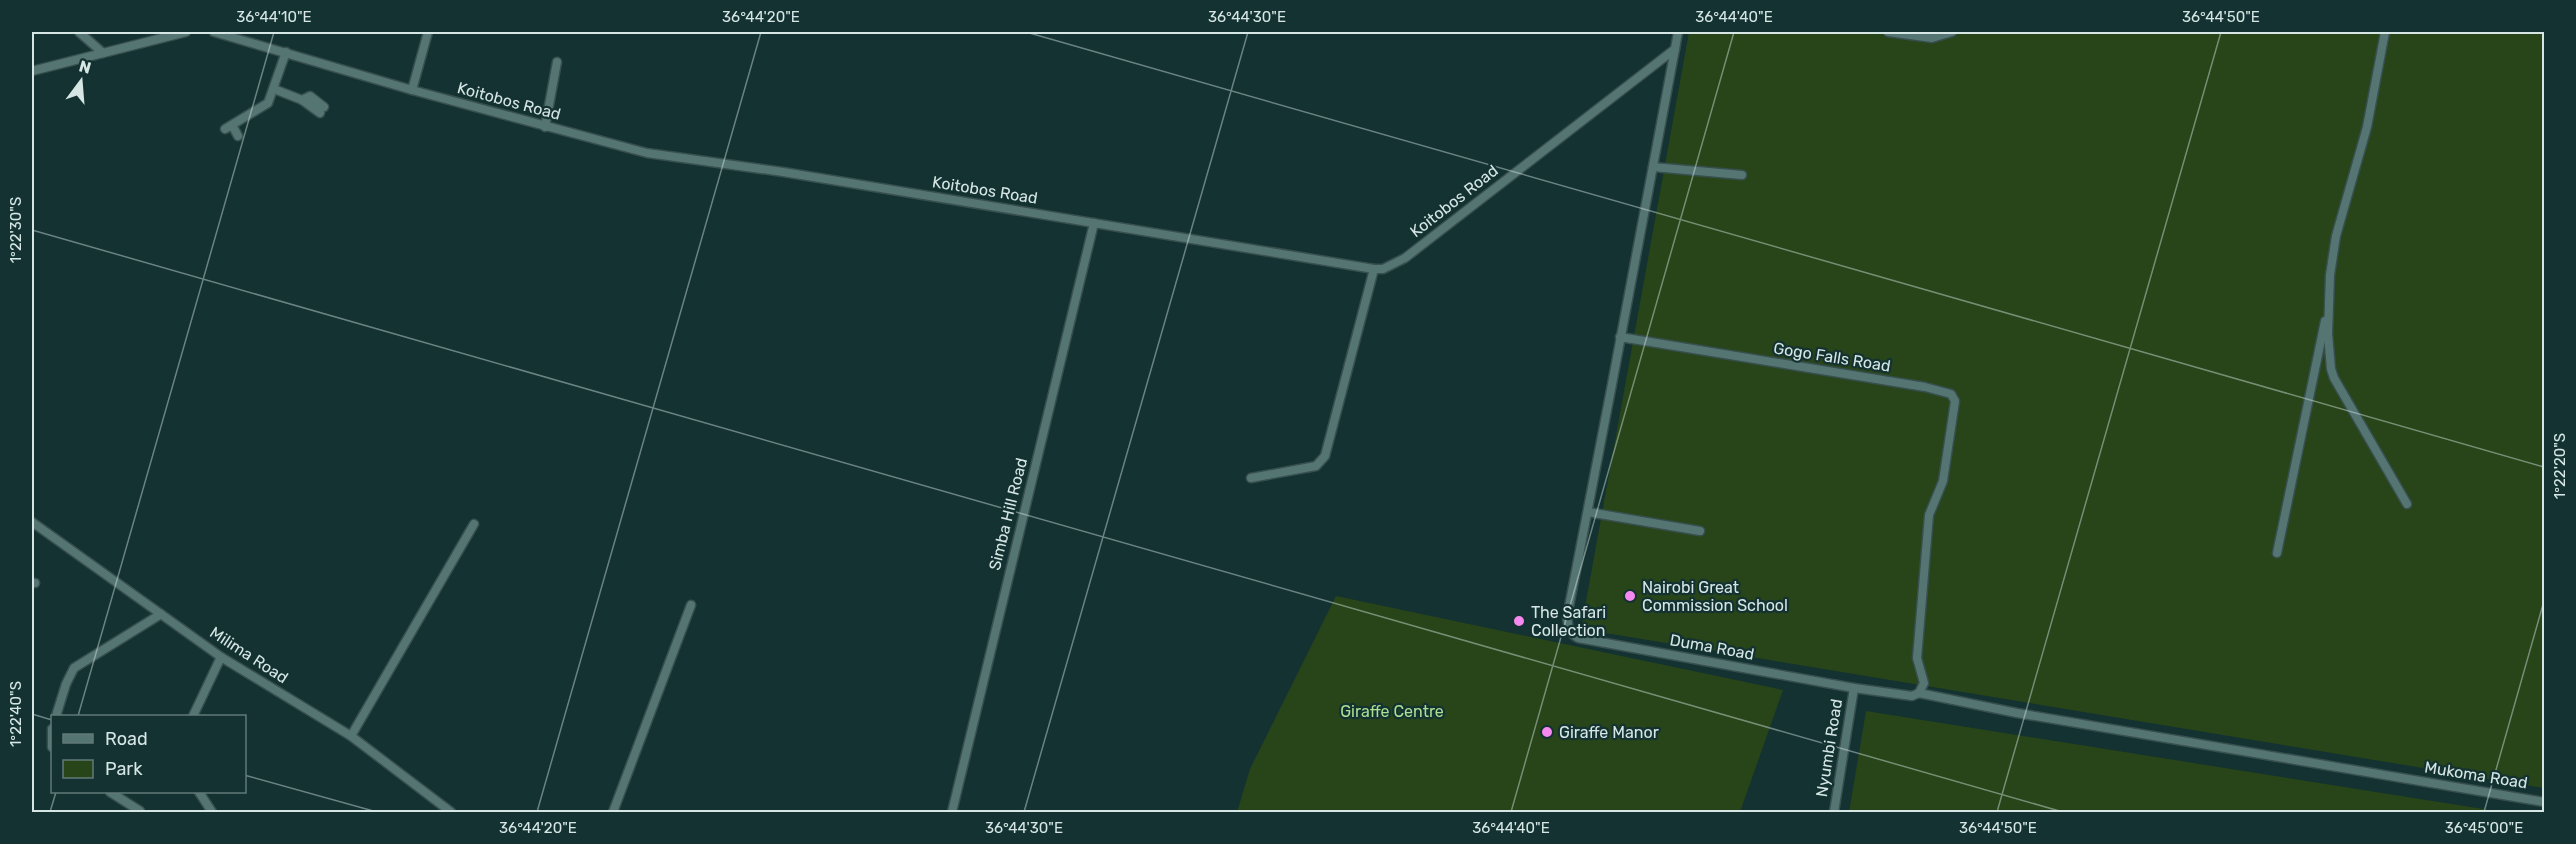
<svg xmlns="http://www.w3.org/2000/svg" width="2576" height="844" viewBox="0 0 2576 844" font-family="Rubik,sans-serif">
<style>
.green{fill:#284419}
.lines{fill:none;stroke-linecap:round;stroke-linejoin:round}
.minor-casing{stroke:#374f4e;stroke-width:11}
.minor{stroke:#557573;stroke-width:8}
.ticks{fill:none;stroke:#d5e6e5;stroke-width:1.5;stroke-opacity:0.45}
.poi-dot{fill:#f589ef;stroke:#133231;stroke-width:2}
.labels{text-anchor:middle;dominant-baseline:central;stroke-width:4.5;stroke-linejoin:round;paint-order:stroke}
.street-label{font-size:16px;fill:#d5e6e5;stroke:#133231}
.poi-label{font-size:16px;fill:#d5e6e5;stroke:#133231;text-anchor:start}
.park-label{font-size:16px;fill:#abdf92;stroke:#133231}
.neatline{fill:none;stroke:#d5e6e5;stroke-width:2}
.ticks-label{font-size:15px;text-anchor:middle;fill:#d5e6e5}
</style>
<rect width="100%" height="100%" fill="#133231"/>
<!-- green -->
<g class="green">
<polygon points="1689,32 2544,32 2544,788 1581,629"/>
<polygon points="1336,596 1783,690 1740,812 1237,812 1250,769"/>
<polygon points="1866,711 2502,812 1849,812"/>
</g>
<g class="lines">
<!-- minor casing -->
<g class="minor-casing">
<g id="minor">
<polyline points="79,32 103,53"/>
<polyline points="214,32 412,90 647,153 783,172 1374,269 1383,269 1405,258 1675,49 1678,32"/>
<polyline points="1888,32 1932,38 1952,32"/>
<polyline points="2385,32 2367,127 2336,236 2330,275 2328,334 2331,369 2334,378 2407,504"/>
<polyline points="32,71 186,32"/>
<polyline points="274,89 302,100 320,113"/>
<polyline points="412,90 428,32"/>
<polyline points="302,100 310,96 324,107"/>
<polyline points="232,125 238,136"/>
<polyline points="545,127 557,62"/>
<polyline points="225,129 268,103 286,52"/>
<polyline points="1653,167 1742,175"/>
<path d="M1620,337L1925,387L1951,394L1955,401L1943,481L1929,515L1917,658L1924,683L1919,693L1912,696L1854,688L1578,638C1569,633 1568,626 1567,617C1604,428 1640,238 1675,49"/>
<polyline points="1251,478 1316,466 1325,456 1374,269"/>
<polyline points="1588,512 1700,531"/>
<polyline points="32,522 221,657 351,736 451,812"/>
<polyline points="2277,553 2325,321"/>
<polyline points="32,583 35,583"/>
<polyline points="1919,693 2017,713 2544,802"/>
<polyline points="56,716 66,684 74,668 161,614"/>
<polyline points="193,716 221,657"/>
<polyline points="52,729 52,747"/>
<polyline points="351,736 474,524"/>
<polyline points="110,792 140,811"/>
<polyline points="199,792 212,812"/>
<polyline points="613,812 691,605"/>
<polyline points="952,812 1094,223"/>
<polyline points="1834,812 1854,688"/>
</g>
</g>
<!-- minor -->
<use href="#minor" class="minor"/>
</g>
<!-- ticks -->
<path class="ticks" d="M1026,32L2544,467M32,230L2063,812M32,714L52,720M78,716L274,32M244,775L377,812M50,812L56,792M537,812L761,32M1024,812L1248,32M1511,812L1734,32M1997,812L2221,32M2484,812L2544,601"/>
<!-- markers -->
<g class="poi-dot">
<circle cx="1630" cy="596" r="6"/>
<circle cx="1519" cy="621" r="6"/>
<circle cx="1547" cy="732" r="6"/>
</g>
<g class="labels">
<!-- street labels -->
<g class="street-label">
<text transform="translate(509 101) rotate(15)">Koitobos Road</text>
<text transform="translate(985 190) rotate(9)">Koitobos Road</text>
<text transform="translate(1454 201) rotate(-38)">Koitobos Road</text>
<text transform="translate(1832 357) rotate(9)">Gogo Falls Road</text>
<text transform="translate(1008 514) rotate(-76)">Simba Hill Road</text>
<text transform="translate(1712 647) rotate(10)">Duma Road</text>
<text transform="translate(249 655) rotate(33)">Milima Road</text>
<text transform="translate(1829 748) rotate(-81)">Nyumbi Road</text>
<text transform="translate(2476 775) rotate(9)">Mukoma Road</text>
</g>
<!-- poi labels -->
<g class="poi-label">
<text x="1642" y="587">Nairobi Great<tspan x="1642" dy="18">Commission School</tspan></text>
<text x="1531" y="612">The Safari<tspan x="1531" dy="18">Collection</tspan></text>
<text x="1559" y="732">Giraffe Manor</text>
</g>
<!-- park labels -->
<g class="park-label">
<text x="1392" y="711">Giraffe Centre</text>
</g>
</g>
<!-- border -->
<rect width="2576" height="844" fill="none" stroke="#133231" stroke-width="66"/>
<!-- legend -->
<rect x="51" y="715" width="195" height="78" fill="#133231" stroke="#617a79" stroke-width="1.5"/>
<rect x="63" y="734" width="30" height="9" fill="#557573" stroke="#617a79" stroke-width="1.5"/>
<text x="105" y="745" font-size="18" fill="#d5e6e5">Road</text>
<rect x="63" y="760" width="30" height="18" fill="#284419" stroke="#617a79" stroke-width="1.5"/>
<text x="105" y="775" font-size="18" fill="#d5e6e5">Park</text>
<!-- north arrow -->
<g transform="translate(81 81) rotate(16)" stroke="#133231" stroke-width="4.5" paint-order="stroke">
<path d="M0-4.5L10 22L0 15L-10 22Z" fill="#d5e6e5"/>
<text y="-9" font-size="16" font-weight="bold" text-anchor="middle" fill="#d5e6e5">N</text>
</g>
<rect x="33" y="33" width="2510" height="778" class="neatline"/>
<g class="ticks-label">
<text x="274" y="22">36°44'10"E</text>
<text x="761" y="22">36°44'20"E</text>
<text x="1247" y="22">36°44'30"E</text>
<text x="1734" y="22">36°44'40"E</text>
<text x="2221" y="22">36°44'50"E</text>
<text transform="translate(16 230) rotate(-90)" y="5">1°22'30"S</text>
<text transform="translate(2560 466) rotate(-90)" y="5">1°22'20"S</text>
<text transform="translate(16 714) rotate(-90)" y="5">1°22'40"S</text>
<text x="538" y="833">36°44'20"E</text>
<text x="1024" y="833">36°44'30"E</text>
<text x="1511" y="833">36°44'40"E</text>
<text x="1998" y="833">36°44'50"E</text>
<text x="2484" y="833">36°45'00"E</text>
</g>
</svg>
